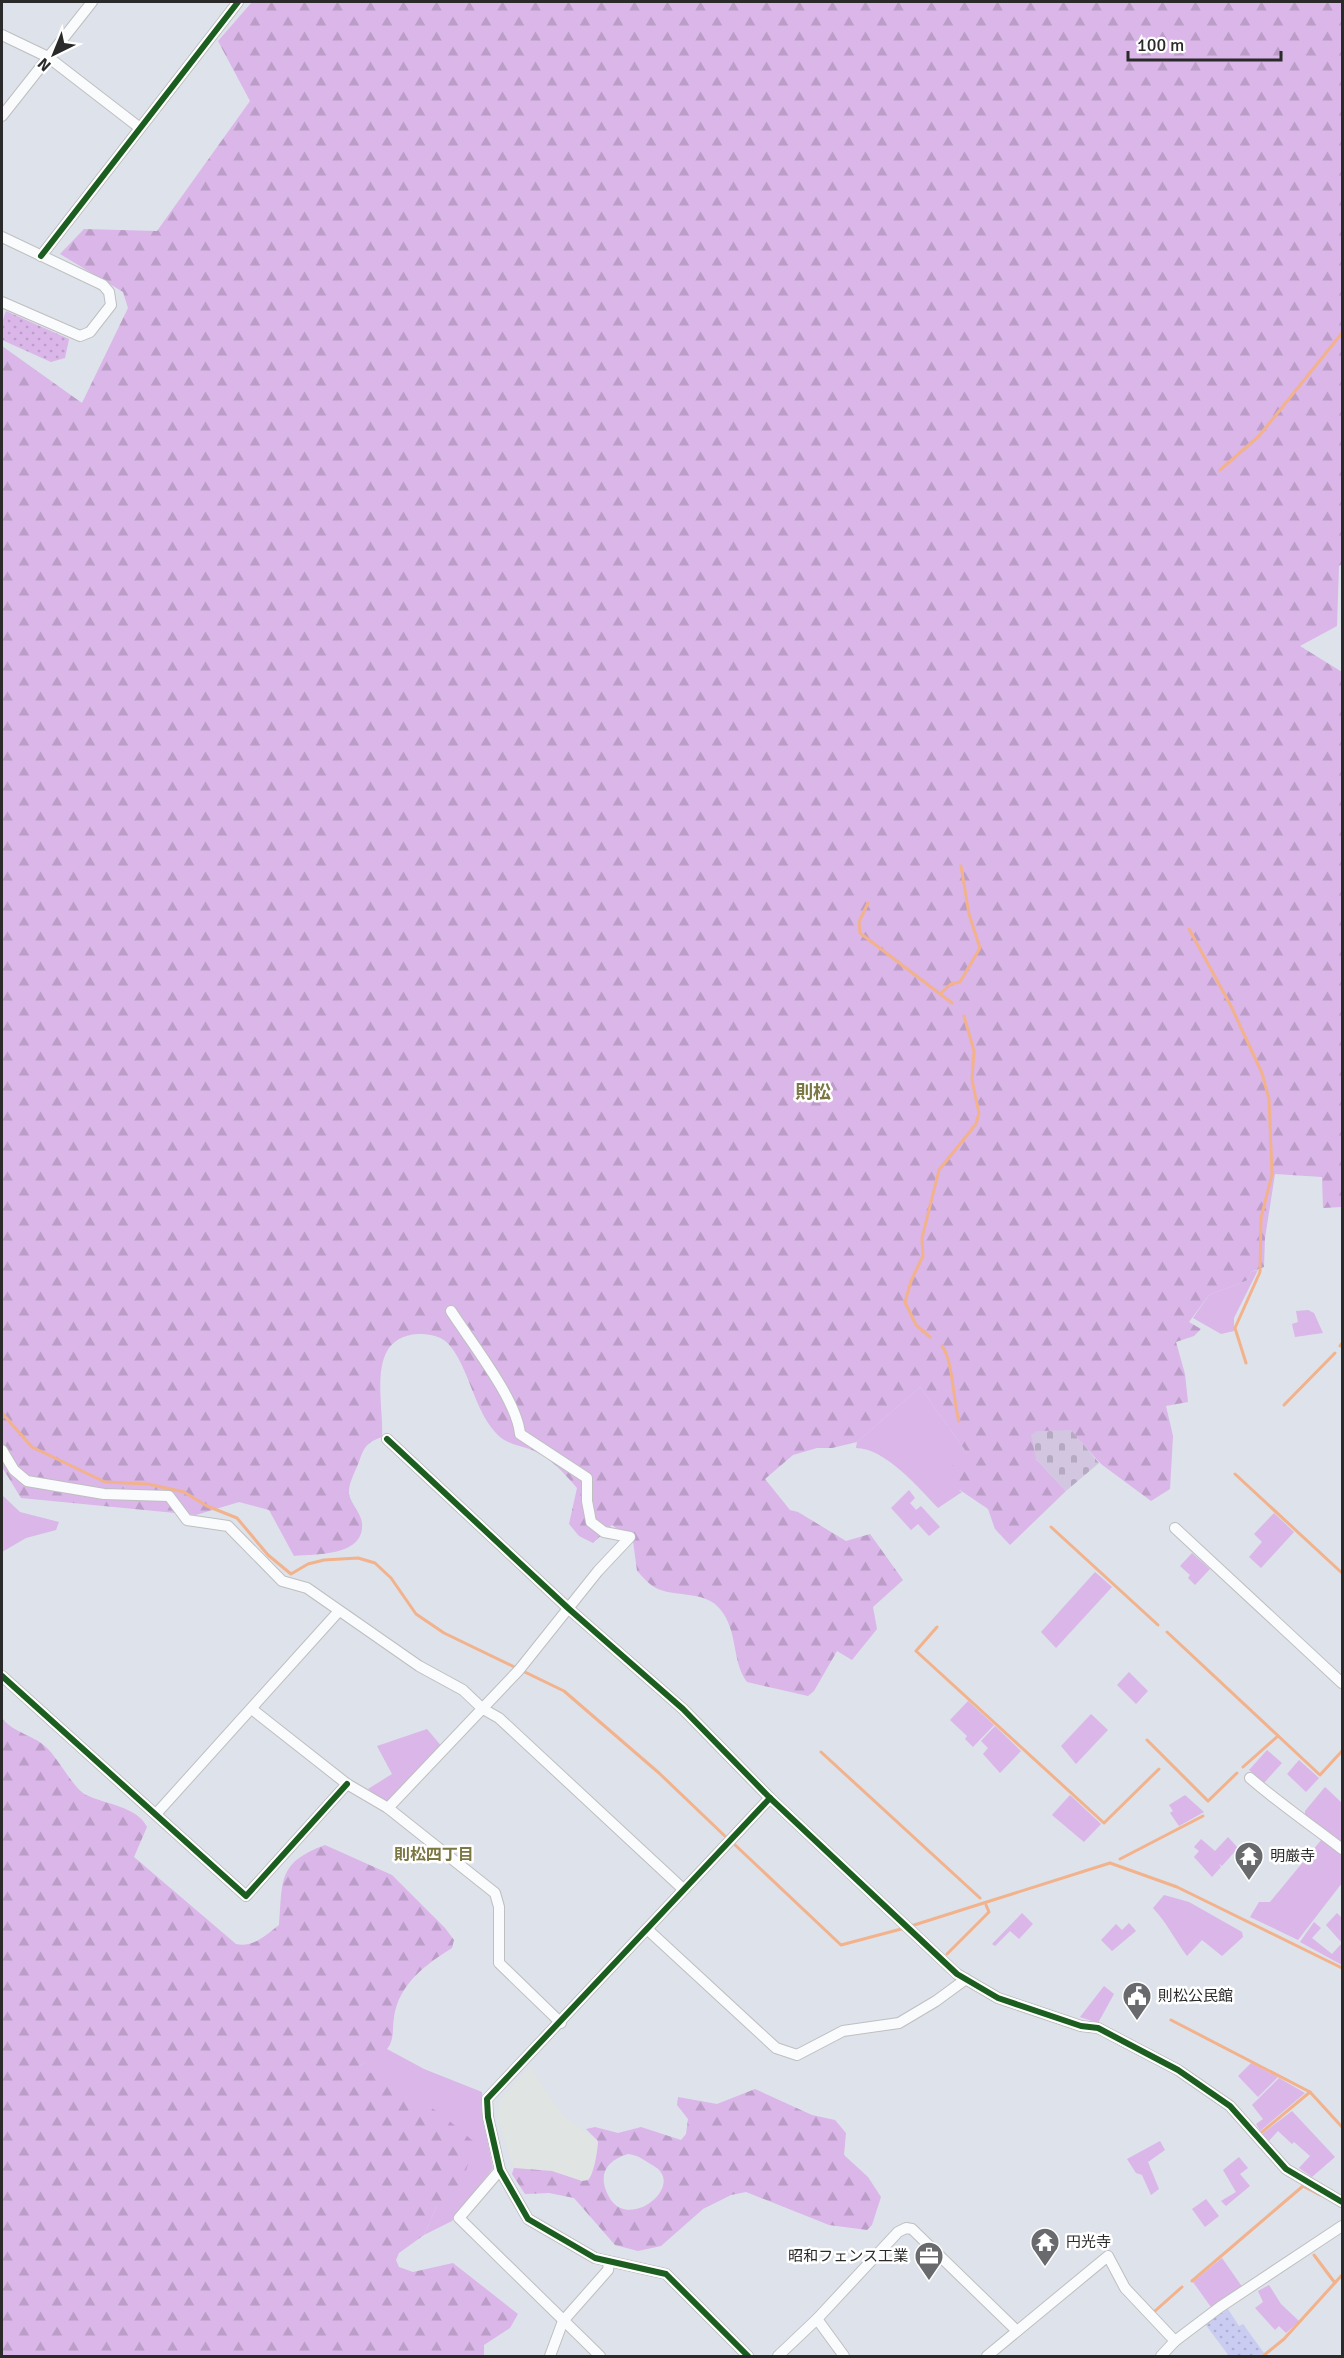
<svg xmlns="http://www.w3.org/2000/svg" width="1344" height="2358" viewBox="0 0 1344 2358" font-family="Signika,'Noto Sans JP',sans-serif">
<style>
.industrial{fill:#e0e4e2}
.grass{fill:#dab6e9}
.forest{fill:url(#forest-firs);fill-rule:evenodd}
.sand{fill:url(#sand-dots)}
.cemetery{fill:url(#cemetery-stones)}
.park{fill:url(#park-dots)}
.lines{fill:none;stroke-linecap:round;stroke-linejoin:round}
.stream{stroke:#f2b28c;stroke-width:3}
.minor-casing{stroke:#bfbfc0;stroke-width:12}
.minor{stroke:#fafbfc;stroke-width:10}
.cycleway-casing{stroke:#fff;stroke-width:10}
.cycleway{stroke:#1b5e20;stroke-width:6}
.labels{text-anchor:middle;dominant-baseline:central;stroke-width:5;stroke-linejoin:round;paint-order:stroke}
.poi-label{font-size:15px;fill:#2a2a2a;stroke:#fff;text-anchor:start}
.neighbourhood-label{font-size:16px;font-weight:bold;fill:#7a7743;stroke:#fff}
.quarter-label{font-size:18px;font-weight:bold;fill:#7a7743;stroke:#fff}
</style>
<defs>
<pattern id="forest-firs" width="22" height="20" patternUnits="userSpaceOnUse" patternTransform="scale(1.5)"><rect width="22" height="20" fill="#dab6e9"/><path d="M5 1l3.5 6h-7zM16 11l3.5 6h-7z" fill="#bb9dc8"/></pattern>
<pattern id="sand-dots" width="8" height="8" patternUnits="userSpaceOnUse" patternTransform="scale(1.5)"><rect width="8" height="8" fill="#cacdf1"/><path d="M2 2h.1M6 6h.1" fill="none" stroke="#aeb0cf" stroke-width="1.8" stroke-linecap="round"/></pattern>
<pattern id="cemetery-stones" width="16" height="16" patternUnits="userSpaceOnUse" patternTransform="scale(1.5)"><rect width="16" height="16" fill="#d3c6e1"/><path d="M2 7V4a2 2 0 0 1 4 0v3zM10 15v-3a2 2 0 0 1 4 0v3z" fill="#b5aac1"/></pattern>
<pattern id="park-dots" width="8" height="8" patternUnits="userSpaceOnUse" patternTransform="scale(1.5)"><rect width="8" height="8" fill="#dab6e9"/><path d="M2 2h.1M6 6h.1" fill="none" stroke="#bb9dc8" stroke-width="1.8" stroke-linecap="round"/></pattern>
</defs>
<rect width="100%" height="100%" fill="#dee2ea"/>
<!-- industrial -->
<polygon class="industrial" points="530,2067 561,2114 598,2141 594,2171 588,2180 582,2181 552,2171 514,2168 498,2120 498,2109 499,2101"/>
<!-- grass -->
<g class="grass">
<polygon points="1258,1270 1234,1318 1234,1331 1221,1334 1193,1318 1209,1295 1248,1280 1251,1272"/>
<polygon points="1308,1310 1314,1313 1323,1333 1295,1337 1292,1324 1298,1322 1296,1311"/>
<path d="M920,1387L967,1453L959,1490L962,1492L938,1508C919,1488 885,1448 856,1448L857,1442Z"/>
<polygon points="909,1490 915,1498 910,1503 916,1510 921,1506 940,1527 929,1536 918,1524 911,1530 891,1508"/>
<polygon points="2,1495 20,1512 59,1522 56,1530 26,1538 2,1552"/>
<polygon points="1274,1513 1294,1532 1261,1568 1249,1557 1262,1542 1254,1534"/>
<polygon points="1192,1553 1210,1569 1195,1585 1188,1578 1190,1575 1180,1566"/>
<polygon points="1095,1572 1112,1587 1056,1648 1041,1632"/>
<polygon points="1129,1672 1148,1691 1136,1704 1117,1685"/>
<polygon points="968,1701 994,1725 973,1747 965,1739 967,1736 950,1720"/>
<polygon points="1091,1714 1108,1730 1076,1764 1061,1746"/>
<polygon points="995,1726 1021,1751 1000,1773 983,1754 988,1748 981,1741"/>
<polygon points="427,1729 443,1748 387,1804 368,1789 392,1774 377,1746"/>
<polygon points="1267,1750 1282,1763 1264,1783 1249,1770"/>
<polygon points="1299,1760 1319,1778 1306,1792 1287,1774"/>
<polygon points="1325,1787 1342,1803 1342,1843 1305,1815 1305,1811"/>
<polygon points="1070,1795 1101,1824 1084,1842 1052,1815"/>
<polygon points="1185,1795 1204,1812 1179,1826 1170,1813 1173,1811 1169,1805"/>
<polygon points="1228,1837 1238,1848 1222,1866 1219,1864 1221,1867 1212,1877 1194,1857 1199,1851 1194,1847 1201,1839 1215,1851"/>
<polygon points="1322,1839 1342,1856 1342,1883 1298,1940 1250,1917 1259,1902 1270,1902"/>
<path d="M1164,1895L1189,1902L1242,1932L1243,1937L1222,1956L1202,1940L1187,1956C1175,1940 1167,1923 1153,1908Z"/>
<polygon points="1022,1913 1033,1924 1019,1939 1010,1931 995,1946 992,1944"/>
<polygon points="1337,1913 1342,1918 1342,1965 1300,1942 1314,1922 1321,1928 1312,1938 1332,1954 1342,1943 1326,1925"/>
<polygon points="1129,1923 1136,1931 1112,1951 1101,1940 1116,1924 1122,1930"/>
<polygon points="1104,1986 1114,1994 1098,2023 1080,2017"/>
<polygon points="387,2049 424,2069 482,2092 483,2120 493,2168 452,2221 424,2235 437,2206 359,2066"/>
<polygon points="1251,2063 1278,2077 1258,2097 1238,2076"/>
<polygon points="1279,2078 1305,2093 1260,2131 1256,2124 1263,2119 1252,2105"/>
<polygon points="1292,2111 1335,2157 1312,2177 1299,2168 1310,2156 1294,2142 1292,2144 1278,2131 1268,2142 1262,2134"/>
<polygon points="1160,2141 1165,2150 1148,2162 1159,2189 1151,2195 1142,2175 1136,2173 1127,2159"/>
<polygon points="1239,2157 1248,2168 1240,2174 1250,2186 1226,2206 1221,2201 1236,2192 1223,2170"/>
<polygon points="1206,2199 1219,2216 1205,2227 1192,2209"/>
<polygon points="1222,2258 1243,2288 1211,2307 1193,2282"/>
<polygon points="1269,2285 1281,2304 1299,2321 1286,2333 1279,2326 1275,2330 1255,2308 1263,2302 1258,2291"/>
</g>
<!-- forest -->
<g class="forest">
<path d="M252,2H1342V564L1339,566L1337,626L1300,646L1342,672V1207L1323,1208L1322,1177L1275,1174L1265,1238L1264,1267L1251,1272L1248,1280L1209,1295L1189,1322L1201,1329L1194,1336L1176,1342L1185,1374L1188,1402L1166,1406L1173,1436L1170,1489L1151,1501L1101,1464L1071,1431L1036,1459L1066,1491L1010,1545L995,1529L988,1509L960,1490H953L947,1470L967,1453L920,1387L857,1442L832,1448H817L793,1455L765,1479L790,1510L798,1512L846,1541L870,1534L903,1580L873,1607L877,1629L852,1660L837,1651L814,1691L808,1696L747,1682C731,1660 739,1632 720,1609C706,1591 677,1597 658,1589C650,1586 643,1577 637,1571L633,1541L612,1525L593,1543L579,1536L569,1524L577,1488C563,1472 551,1458 532,1450C518,1444 506,1445 495,1432C474,1408 470,1372 451,1347C443,1336 431,1334 418,1334C365,1337 384,1402 382,1437C367,1442 364,1447 359,1462C355,1472 348,1484 349,1494C351,1504 361,1513 362,1523C365,1557 315,1554 294,1556L269,1510L239,1502L196,1515L21,1498L2,1467V346L82,403L128,308L123,292L60,254L84,229L157,231L250,101L218,41Z"/>
<path d="M2,1718C13,1733 35,1735 48,1749C59,1760 74,1789 86,1795C105,1804 138,1807 147,1827L134,1857L236,1944C253,1948 266,1935 279,1925C283,1880 277,1863 325,1845L392,1875L445,1928L454,1940L452,1948C425,1965 399,1984 394,2017C392,2028 395,2039 387,2049C381,2056 367,2061 359,2066L440,2113L473,2141C468,2164 464,2197 437,2206L424,2235L399,2253L396,2260L399,2267L413,2272L453,2263L518,2314L510,2328L484,2345V2356H2Z"/>
<path d="M755,2089L812,2115L835,2120L846,2133L844,2155L868,2177L881,2197L872,2225L867,2230L829,2225L746,2192L731,2195L703,2209L661,2246L638,2251L615,2245L574,2198L549,2193L525,2194L512,2174L514,2168L552,2171L582,2181L588,2180C594,2175 598,2149 598,2141L586,2129L595,2127L618,2133L641,2127L681,2140L686,2134L688,2119L677,2105L678,2097L717,2104ZM628,2154C637,2155 641,2158 649,2163C652,2165 658,2168 660,2171C678,2193 625,2231 608,2195C597,2173 608,2160 628,2154Z"/>
</g>
<!-- sand -->
<polygon class="sand" points="1228,2309 1239,2326 1243,2324 1264,2353 1259,2356 1229,2356 1205,2324"/>
<!-- cemetery -->
<polygon class="cemetery" points="1071,1430 1099,1463 1066,1491 1036,1459 1031,1435 1037,1431"/>
<!-- park -->
<polygon class="park" points="6,311 69,339 65,358 51,362 2,340 2,323"/>
<g class="lines">
<!-- stream -->
<g class="stream">
<polyline points="1220,470 1259,436 1342,333"/>
<polyline points="868,903 859,922 860,933 952,1003"/>
<polyline points="1189,929 1231,1006 1262,1073 1269,1099 1272,1174 1261,1218 1260,1272 1235,1328 1246,1363"/>
<polyline points="941,993 951,984 960,982 980,948 969,914 961,866"/>
<polyline points="930,1337 916,1325 905,1302 911,1281 923,1256 922,1238 939,1170 976,1124 979,1113 972,1080 974,1051 964,1016"/>
<path d="M942,1346C953,1360 953,1401 959,1421"/>
<polyline points="1340,1346 1342,1343"/>
<polyline points="1284,1405 1335,1353"/>
<polyline points="2,1413 32,1447 105,1482 148,1484 184,1492 207,1506 237,1518 268,1555 291,1574 308,1564 324,1560 358,1558 375,1563 391,1578 416,1614 444,1633 564,1691 659,1773 728,1839"/>
<polyline points="1235,1474 1342,1573"/>
<polyline points="1051,1527 1158,1625"/>
<polyline points="937,1627 916,1651 1104,1823 1159,1769"/>
<polyline points="1167,1632 1320,1775 1342,1751"/>
<polyline points="1147,1740 1208,1801 1237,1773"/>
<polyline points="821,1752 980,1898"/>
<polyline points="1243,1767 1278,1736"/>
<polyline points="733,1843 841,1945 905,1928"/>
<polyline points="1120,1859 1203,1816"/>
<polyline points="911,1926 1110,1863 1177,1887 1342,1968"/>
<polyline points="947,1954 989,1912 986,1905"/>
<polyline points="1171,2020 1310,2092 1342,2127"/>
<polyline points="1262,2132 1310,2092"/>
<polyline points="1314,2255 1335,2283"/>
<polyline points="1192,2281 1303,2186 1320,2195"/>
<polyline points="1155,2311 1182,2287"/>
<polyline points="1263,2356 1284,2339 1342,2275"/>
</g>
<!-- minor casing -->
<g class="minor-casing">
<g id="minor">
<polyline points="2,35 48,57 140,128"/>
<polyline points="2,116 92,2"/>
<polyline points="2,237 103,285 109,292 111,305 90,332 80,336 2,302"/>
<polyline points="41,256 238,2"/>
<polyline points="387,1439 569,1609 683,1709 770,1798 957,1974 998,1998 1081,2026 1098,2028 1178,2070 1230,2106 1286,2169 1342,2202"/>
<polyline points="2,1450 14,1470 27,1481 104,1494 169,1496 187,1520 228,1526 282,1581 307,1588 419,1666 463,1690 483,1709 499,1718 683,1889"/>
<polyline points="1175,1528 1342,1683"/>
<polyline points="2,1676 246,1896 347,1784"/>
<polyline points="253,1710 347,1784 388,1808 495,1893 499,1907 499,1963 561,2023"/>
<path d="M1250,1778C1280,1804 1311,1825 1342,1849"/>
<path d="M388,1808L519,1670L598,1571L630,1537L604,1532L591,1522L587,1501V1478L520,1434C517,1400 471,1342 451,1311"/>
<polyline points="156,1814 339,1611"/>
<polyline points="647,1929 776,2048 797,2055 843,2031 899,2023 936,2001 966,1979"/>
<polyline points="500,2170 459,2218 600,2356"/>
<polyline points="817,2319 844,2356"/>
<polyline points="550,2356 563,2321 608,2270 609,2263"/>
<polyline points="748,2356 666,2274 595,2258 528,2219 500,2170 488,2117 487,2099 770,1798"/>
<polyline points="778,2356 817,2319 898,2232 906,2228 912,2229 1017,2331"/>
<polyline points="987,2356 1108,2256 1125,2288 1175,2341"/>
<polyline points="1161,2356 1175,2341 1220,2307 1342,2226"/>
</g>
</g>
<!-- minor -->
<use href="#minor" class="minor"/>
<!-- cycleway casing -->
<g class="cycleway-casing">
<g id="cycleway">
<polyline points="41,256 238,2"/>
<polyline points="387,1439 569,1609 683,1709 770,1798 957,1974 998,1998 1081,2026 1098,2028 1178,2070 1230,2106 1286,2169 1342,2202"/>
<polyline points="2,1676 246,1896 347,1784"/>
<polyline points="748,2356 666,2274 595,2258 528,2219 500,2170 488,2117 487,2099 770,1798"/>
</g>
</g>
<!-- cycleway -->
<use href="#cycleway" class="cycleway"/>
</g>
<!-- icons -->
<defs>
<g id="temple-pin" transform="scale(1.5)"><path d="M0 17L-7.5 6A9.5 9.5 0 1 1 7.5 6Z" fill="#696a6d" stroke="#fff"/><path d="M0-6L5-2H3V0L6.5 2.5H4V6H1.5V3h-3V6H-4V2.5H-6.5L-3 0V-2H-5Z" fill="#fff"/></g>
<g id="civic-pin" transform="scale(1.5)"><path d="M0 17L-7.5 6A9.5 9.5 0 1 1 7.5 6Z" fill="#696a6d" stroke="#fff"/><path d="M-.6-6.5H3V-4.5H.6V-3L4-1V1h2V6H-6V1h2V-1L-.6-3ZM-1.2 2.5V6h2.4V2.5Z" fill="#fff"/></g>
<g id="office-pin" transform="scale(1.5)"><path d="M0 17L-7.5 6A9.5 9.5 0 1 1 7.5 6Z" fill="#696a6d" stroke="#fff"/><path d="M-6-3h4V-5.5h4V-3h4V5H-6ZM-1-4.5V-3h2v-1.5ZM-6 0V1H6V0Z" fill="#fff"/></g>
</defs>
<g fill-rule="evenodd">
<use href="#temple-pin" x="1249" y="1856"/>
<use href="#civic-pin" x="1137" y="1996"/>
<use href="#temple-pin" x="1045" y="2242"/>
<use href="#office-pin" x="929" y="2256"/>
</g>
<g class="labels">
<!-- poi labels -->
<g class="poi-label">
<text x="1270" y="1856">明厳寺</text>
<text x="1158" y="1996">則松公民館</text>
<text x="1066" y="2242">円光寺</text>
<text x="908" y="2256" text-anchor="end">昭和フェンス工業</text>
</g>
<!-- neighbourhood labels -->
<g class="neighbourhood-label">
<text x="434" y="1855">則松四丁目</text>
</g>
<!-- quarter labels -->
<g class="quarter-label">
<text x="813" y="1092">則松</text>
</g>
</g>
<!-- border -->
<rect width="1344" height="2358" fill="none" stroke="#2a2a2a" stroke-width="6"/>
<!-- north arrow -->
<g transform="translate(54 54) rotate(223)" stroke="#ffffff" stroke-width="4.5" paint-order="stroke">
<path d="M0-4.5L10 22L0 15L-10 22Z" fill="#2a2a2a"/>
<text y="-9" font-size="16" font-weight="bold" text-anchor="middle" fill="#2a2a2a">N</text>
</g>
<!-- scale -->
<path d="M1128 51v9h153v-9" fill="none" stroke="#2a2a2a" stroke-width="3"/>
<text x="1137" y="51" font-size="18" fill="#2a2a2a" stroke="#ffffff" stroke-width="4.5" paint-order="stroke">100 m</text>
</svg>
